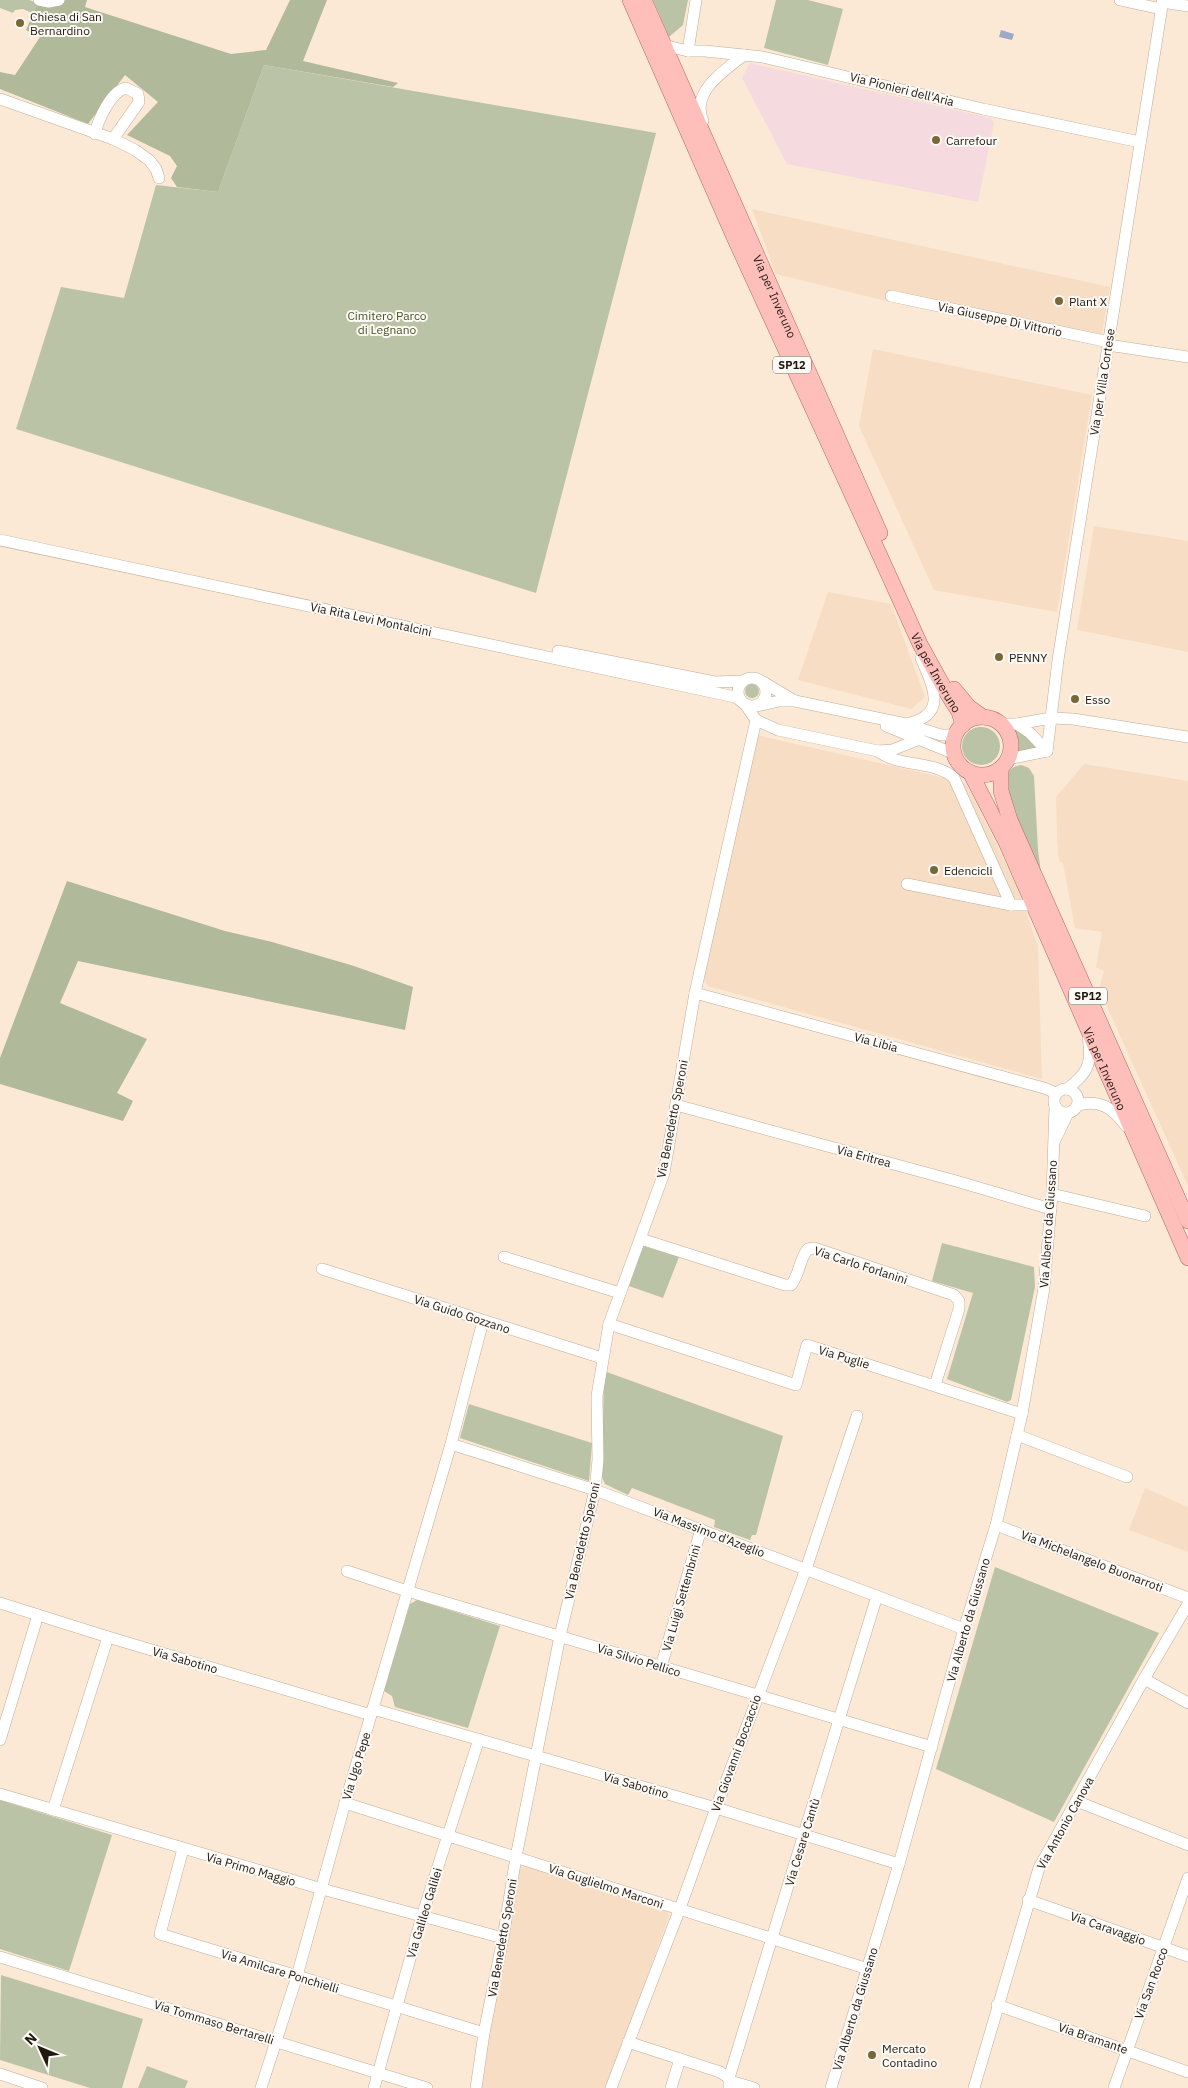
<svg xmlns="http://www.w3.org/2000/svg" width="1188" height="2088" viewBox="0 0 1188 2088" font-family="'IBM Plex Sans',sans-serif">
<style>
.commercial{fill:#f5dbdf}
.built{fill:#f6ddc4}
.green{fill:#bac3a6}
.forest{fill:#b0b99a}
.water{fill:#9caac6}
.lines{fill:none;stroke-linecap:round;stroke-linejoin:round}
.minor-casing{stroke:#bfac99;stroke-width:12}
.major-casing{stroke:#af6962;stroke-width:16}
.minor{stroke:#fff;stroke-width:11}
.major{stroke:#febfbb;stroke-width:15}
.poi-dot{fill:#796836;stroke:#fdf9f5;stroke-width:2}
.labels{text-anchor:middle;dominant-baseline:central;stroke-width:4;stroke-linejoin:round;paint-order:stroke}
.shield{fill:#fdf9f5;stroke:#625c55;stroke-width:1}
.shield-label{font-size:11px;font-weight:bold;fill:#1f1811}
.poi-label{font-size:12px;fill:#1f1811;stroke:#fdf9f5;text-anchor:start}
.street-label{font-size:12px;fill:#1f1811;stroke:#fdf9f5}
.park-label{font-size:12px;fill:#485423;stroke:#fdf9f5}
</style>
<rect width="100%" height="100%" fill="#fce9d5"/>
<!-- commercial -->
<polygon class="commercial" points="750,63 991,118 994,123 978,202 787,164 742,78"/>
<!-- built -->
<g class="built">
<polygon points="752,209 1110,287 1100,344 882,300 776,274"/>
<polygon points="873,349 1092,395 1057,612 934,590 859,426"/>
<polygon points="1094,526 1188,541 1188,652 1077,630"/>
<polygon points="828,592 891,604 925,697 911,709 798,680"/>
<polygon points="757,735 966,783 1016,885 1038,946 1042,1079 708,986 703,979"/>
<polygon points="1084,764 1188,781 1188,1186 1099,989 1104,971 1096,967 1102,932 1075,928 1063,863 1059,861 1057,837 1056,797"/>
<polygon points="1145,1488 1188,1507 1188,1552 1129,1530"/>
<polygon points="525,1866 667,1911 669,1916 607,2088 477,2088 520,1868"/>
</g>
<!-- green -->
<g class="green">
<polygon points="0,0 29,0 38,3 34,14 23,9 15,10 13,13 0,8"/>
<polygon points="653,0 688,0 683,25 669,37"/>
<polygon points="776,0 808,0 843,9 828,65 764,48"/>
<polygon points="264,65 656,133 536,593 16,429 61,287 124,298 156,185 218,192"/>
<circle cx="752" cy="691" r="7"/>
<circle cx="981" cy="746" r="19"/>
<path d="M1011,730C1024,732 1030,739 1038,749L1016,753L1015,740Z"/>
<path d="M1021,765L1029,768L1034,776L1038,850L1042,880C1033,860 1000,792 1008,773C1011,768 1015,766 1021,765Z"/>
<polygon points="942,1243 1034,1267 1035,1287 1011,1400 1007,1402 947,1379 973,1293 932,1281"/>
<polygon points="643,1246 679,1257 663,1298 629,1286"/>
<polygon points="604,1371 783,1436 756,1535 752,1535 750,1540 714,1527 715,1520 632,1488 628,1495 605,1484 602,1477"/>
<polygon points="469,1404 592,1443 589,1481 460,1438"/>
<polygon points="995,1567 1159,1633 1054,1822 936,1769"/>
<polygon points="417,1600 500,1626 468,1728 395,1707 392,1696 384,1691 410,1604"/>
<polygon points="0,1800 112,1835 69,1971 0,1949"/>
<polygon points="1,1975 143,2019 122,2088 90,2088 0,2060"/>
<polygon points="147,2066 188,2081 185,2088 138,2088"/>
</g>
<!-- forest -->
<g class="forest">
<polygon points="66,0 87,0 85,7 231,54 266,50 290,0 327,0 303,61 398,83 393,87 264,65 218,192 177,187 171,178 177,166 170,156 127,135 158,102 125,75 88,124 0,89 0,72 15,75 40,37 26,30 38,3 53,5"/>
<polygon points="67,881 225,931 272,942 354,966 413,987 405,1030 78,961 60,1003 147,1039 117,1093 133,1101 123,1121 0,1084 0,1058"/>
</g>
<!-- water -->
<polygon class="water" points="1001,30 1014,34 1012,40 999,37"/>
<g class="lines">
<!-- minor casing -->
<g class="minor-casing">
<g id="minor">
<polyline points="39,0 49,2 59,0"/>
<polyline points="1120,0 1161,9"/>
<polyline points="1162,2 1188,6"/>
<polyline points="663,45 688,51 705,51 763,57 983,109 1140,142"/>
<polyline points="688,51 696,0"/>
<polyline points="0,99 113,139 135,150 149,160 156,169 159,178"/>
<path d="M703,121C690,92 724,71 744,55"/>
<path d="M95,134C98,120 111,91 126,88L138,94L139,102L113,139"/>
<polyline points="891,296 1109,342"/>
<polyline points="1108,345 1188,357"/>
<polyline points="0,540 735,697 741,701"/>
<polyline points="558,651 715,682 743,681"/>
<circle cx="752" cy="692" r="14"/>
<polyline points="763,682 793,700"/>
<polyline points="745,704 756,720 778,730 878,751 892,750 920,739"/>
<polyline points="757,706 779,701 795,701 906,724 941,735 956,735"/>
<path d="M906,724C949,715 933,687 921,658"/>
<polyline points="1001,724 1017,724 1051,718 1073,719 1188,737"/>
<polyline points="1017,724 1030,733 1047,751"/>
<polyline points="886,726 955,754"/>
<path d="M878,751C899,768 936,760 954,778L1011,905"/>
<polyline points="1008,759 1047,751 1058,660 1163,0"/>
<polyline points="907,884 1011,905 1033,905"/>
<polyline points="695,993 1044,1088 1056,1093"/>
<circle cx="1066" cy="1101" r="12"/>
<path d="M1067,1089C1087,1074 1093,1064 1088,1038"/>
<polyline points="676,1105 956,1181 1051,1209"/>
<path d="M1078,1105C1100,1099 1113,1108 1126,1126"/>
<polyline points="1055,1140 1068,1113"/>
<polyline points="1052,1194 1145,1216"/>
<path d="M641,1239L785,1285H791C800,1274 799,1259 808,1249L814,1248L954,1295L959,1301V1309L935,1385"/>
<polyline points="504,1257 620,1293"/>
<polyline points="322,1269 602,1358"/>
<polyline points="609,1324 796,1385 807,1345 1022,1414"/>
<polyline points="1017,1435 1127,1477"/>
<polyline points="451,1444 595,1490 964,1629"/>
<polyline points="996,1525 1188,1598"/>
<polyline points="347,1571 407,1591 932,1747"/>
<polyline points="0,1603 108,1637 371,1715"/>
<polyline points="661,1667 701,1529"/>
<polyline points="1144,1679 1188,1703"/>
<polyline points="373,1709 716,1808 899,1864"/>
<polyline points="0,1740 38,1615"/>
<polyline points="0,1794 322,1889 503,1938"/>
<polyline points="1076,1801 1188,1845"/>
<polyline points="345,1803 868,1969"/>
<polyline points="53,1810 108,1637"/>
<polyline points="183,1849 160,1934 484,2033"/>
<polyline points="1028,1900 1188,1956"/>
<polyline points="0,1957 427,2088"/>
<polyline points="997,2005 1188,2072"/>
<polyline points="628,2042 720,2072 729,2078"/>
<polyline points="0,2074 42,2088"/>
<polyline points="730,2081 754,2088"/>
<polyline points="261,2088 297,1976 345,1803 451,1444 483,1321"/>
<polyline points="374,2088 422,1916 479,1739"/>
<polyline points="476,2088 484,2033 503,1938 516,1857 560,1636 595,1490 598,1460 597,1396 609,1324 664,1173 695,993 756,720"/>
<polyline points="611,2088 679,1911 716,1808 806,1569 857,1416"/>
<polyline points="671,2088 680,2059"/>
<polyline points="729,2088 729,2078 877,1596"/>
<polyline points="831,2088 899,1864 964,1629 996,1525 1022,1414 1044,1288 1052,1194 1055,1107"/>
<polyline points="974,2088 1039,1868 1144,1679 1188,1604"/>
<polyline points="1114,2088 1188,1878"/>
</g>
</g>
<!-- major casing -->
<g class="major-casing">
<g id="major">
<path id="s1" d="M630,0L734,237L871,536L920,644L947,693L959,712L963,725"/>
<path id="s2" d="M644,0L880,533"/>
<polyline points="954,689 969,707 983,717"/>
<circle cx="982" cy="746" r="29"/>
<polyline points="1001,768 1001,791 1010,820 1188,1221"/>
<path id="s3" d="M970,772L1006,842L1188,1258"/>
</g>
</g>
<!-- minor -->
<use href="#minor" class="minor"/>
<!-- major -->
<use href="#major" class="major"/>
</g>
<!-- markers -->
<g class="poi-dot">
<circle cx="20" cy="23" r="5"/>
<circle cx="936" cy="140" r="5"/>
<circle cx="1059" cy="301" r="5"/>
<circle cx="999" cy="657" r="5"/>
<circle cx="1075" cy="699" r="5"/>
<circle cx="934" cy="870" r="5"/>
<circle cx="872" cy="2055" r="5"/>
</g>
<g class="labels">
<!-- shield labels -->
<g class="shield">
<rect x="773" y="356.5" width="38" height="17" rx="4"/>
<rect x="1069" y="987.5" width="38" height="17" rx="4"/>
</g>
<g class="shield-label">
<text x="792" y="365">SP12</text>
<text x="1088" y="996">SP12</text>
</g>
<!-- poi labels -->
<g class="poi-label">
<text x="30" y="16">Chiesa di San<tspan x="30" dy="14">Bernardino</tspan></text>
<text x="946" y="140">Carrefour</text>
<text x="1069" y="301">Plant X</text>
<text x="1009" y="657">PENNY</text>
<text x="1085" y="699">Esso</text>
<text x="944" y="870">Edencicli</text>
<text x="882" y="2048">Mercato<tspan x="882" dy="14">Contadino</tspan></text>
</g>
<!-- street labels -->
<g class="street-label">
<text transform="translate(902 89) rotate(14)">Via Pionieri dell'Aria</text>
<text stroke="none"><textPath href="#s2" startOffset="324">Via per Inveruno</textPath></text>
<text transform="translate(1000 319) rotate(12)">Via Giuseppe Di Vittorio</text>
<text transform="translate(1102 382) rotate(-81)">Via per Villa Cortese</text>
<text transform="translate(371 619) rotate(12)">Via Rita Levi Montalcini</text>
<text stroke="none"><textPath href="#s1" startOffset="739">Via per Inveruno</textPath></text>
<text transform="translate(876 1042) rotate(15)">Via Libia</text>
<text stroke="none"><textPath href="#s3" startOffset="326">Via per Inveruno</textPath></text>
<text transform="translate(672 1119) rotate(-79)">Via Benedetto Speroni</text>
<text transform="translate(864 1156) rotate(15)">Via Eritrea</text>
<text transform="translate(1048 1224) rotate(-86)">Via Alberto da Giussano</text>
<text transform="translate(861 1265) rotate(18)">Via Carlo Forlanini</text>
<text transform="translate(462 1314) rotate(18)">Via Guido Gozzano</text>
<text transform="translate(844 1357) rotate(17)">Via Puglie</text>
<text transform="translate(709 1532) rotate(21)">Via Massimo d'Azeglio</text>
<text transform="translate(582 1541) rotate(-77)">Via Benedetto Speroni</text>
<text transform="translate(1092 1561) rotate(21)">Via Michelangelo Buonarroti</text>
<text transform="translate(681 1598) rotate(-74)">Via Luigi Settembrini</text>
<text transform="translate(968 1620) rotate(-74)">Via Alberto da Giussano</text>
<text transform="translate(185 1660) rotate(16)">Via Sabotino</text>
<text transform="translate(639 1660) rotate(17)">Via Silvio Pellico</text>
<text transform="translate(736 1753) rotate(-70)">Via Giovanni Boccaccio</text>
<text transform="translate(356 1766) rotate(-73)">Via Ugo Pepe</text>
<text transform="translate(636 1785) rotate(16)">Via Sabotino</text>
<text transform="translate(1065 1823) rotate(-61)">Via Antonio Canova</text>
<text transform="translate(802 1842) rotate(-73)">Via Cesare Cantù</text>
<text transform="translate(251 1869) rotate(16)">Via Primo Maggio</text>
<text transform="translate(606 1886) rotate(18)">Via Guglielmo Marconi</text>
<text transform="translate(424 1913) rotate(-73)">Via Galileo Galilei</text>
<text transform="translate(1108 1928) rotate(19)">Via Caravaggio</text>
<text transform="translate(502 1938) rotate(-80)">Via Benedetto Speroni</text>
<text transform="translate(280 1971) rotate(17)">Via Amilcare Ponchielli</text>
<text transform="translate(1151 1983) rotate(-70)">Via San Rocco</text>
<text transform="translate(855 2009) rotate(-73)">Via Alberto da Giussano</text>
<text transform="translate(214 2022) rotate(17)">Via Tommaso Bertarelli</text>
<text transform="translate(1093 2038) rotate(19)">Via Bramante</text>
</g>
<!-- park labels -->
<g class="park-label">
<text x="387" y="315">Cimitero Parco<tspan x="387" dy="14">di Legnano</tspan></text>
</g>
</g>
<!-- north arrow -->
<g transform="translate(40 2048) rotate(314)" stroke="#fdf9f5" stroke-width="4" paint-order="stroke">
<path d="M0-4L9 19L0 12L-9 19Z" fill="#1f1811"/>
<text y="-8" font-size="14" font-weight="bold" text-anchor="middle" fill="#1f1811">N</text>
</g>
</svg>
